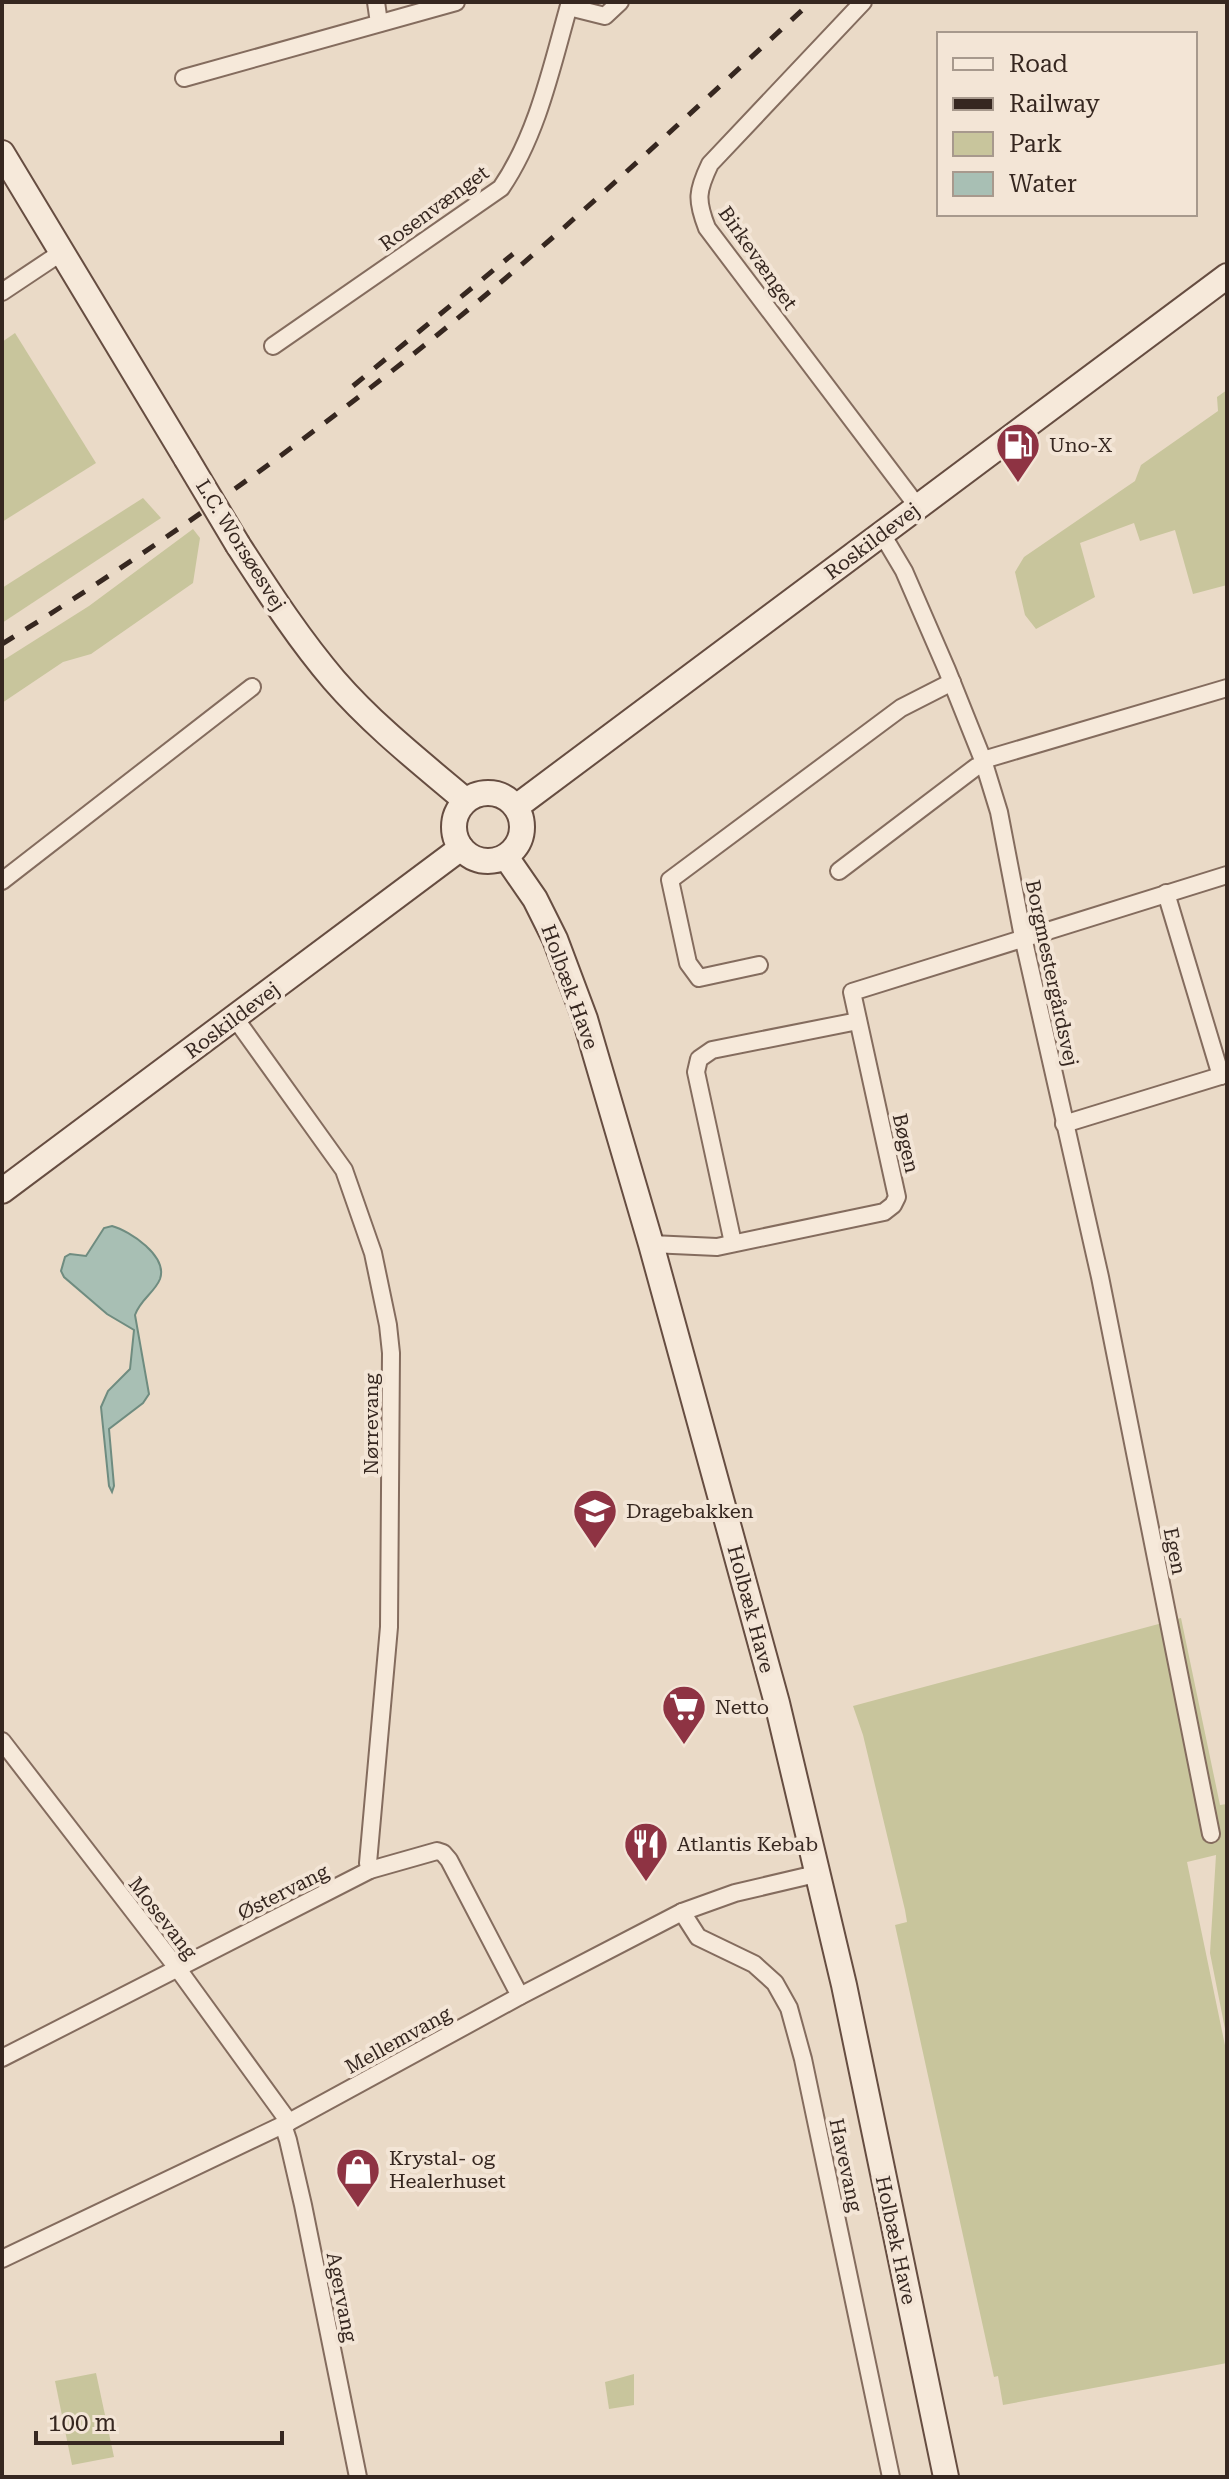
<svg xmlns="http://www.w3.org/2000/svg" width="1229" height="2479" viewBox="0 0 1229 2479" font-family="'Roboto Serif',serif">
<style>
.green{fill:#c8c59c}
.water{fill:#a8bfb4;stroke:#6f8c80;stroke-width:2}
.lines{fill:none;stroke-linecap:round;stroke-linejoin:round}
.street-casing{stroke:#846c5e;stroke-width:20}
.secondary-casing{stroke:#664d41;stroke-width:28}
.street{stroke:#f6e9da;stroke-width:16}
.secondary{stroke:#f6e9da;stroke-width:24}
.rail{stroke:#362720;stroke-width:5;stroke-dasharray:14 14;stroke-linecap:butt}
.secondary-bridge-casing{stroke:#664d41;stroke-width:28;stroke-linecap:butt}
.secondary-bridge{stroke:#f6e9da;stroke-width:24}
.labels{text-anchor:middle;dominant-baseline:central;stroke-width:8;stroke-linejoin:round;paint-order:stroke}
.street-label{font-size:20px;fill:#362720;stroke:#f3e5d6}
.poi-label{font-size:20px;fill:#362720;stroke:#f3e5d6;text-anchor:start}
</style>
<rect width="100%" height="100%" fill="#eadac7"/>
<!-- green -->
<g class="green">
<polygon points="15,333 96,463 2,522 2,342"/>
<polygon points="1227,390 1227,585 1193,594 1175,530 1140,541 1134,523 1080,543 1095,597 1036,629 1025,615 1015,572 1024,557 1135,481 1141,465 1218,411 1217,397"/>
<polygon points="143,498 161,518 2,623 2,588"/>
<polygon points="193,529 200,538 193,583 91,654 63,662 2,703 2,661 89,606"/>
<polygon points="1181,1618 1220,1805 1227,1804 1227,2039 1210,1953 1216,1855 1187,1862 1227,2055 1227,2363 1003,2405 998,2376 994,2377 895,1925 907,1922 905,1910 863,1735 853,1706"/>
<polygon points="96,2373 114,2457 72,2465 55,2381"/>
<polygon points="634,2374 634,2405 609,2409 605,2382"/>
</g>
<!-- water -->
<path class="water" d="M112,1226C130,1231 168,1256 160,1279C155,1292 140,1300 135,1315L149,1394L143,1403L109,1429L114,1486L112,1492L109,1486L101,1407L108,1391L130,1369L134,1330L107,1314L64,1277L61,1271L65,1257L70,1254L86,1256L104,1228Z"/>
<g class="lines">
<!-- street casing -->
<g class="street-casing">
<g id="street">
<polyline points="376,2 379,23"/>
<path d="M863,2L710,164C697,191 696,200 707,228L918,507"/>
<polyline points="569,7 605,16 620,2"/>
<polyline points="184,78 456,2"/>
<polyline points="2,292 62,252"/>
<path d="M273,346L501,188C538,134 552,65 570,2"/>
<polyline points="882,534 904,571 947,670 983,760 999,812 1023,937 1100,1277 1211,1834"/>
<polyline points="983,760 1227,688"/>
<polyline points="839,871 976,767 985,764"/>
<polyline points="2,881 252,687"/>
<polyline points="1166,893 1221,1076"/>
<polyline points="759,965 699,978 688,963 670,880 901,708 952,682"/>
<polyline points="235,1018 344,1170 373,1253 388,1325 391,1353 389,1627 368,1863 370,1870"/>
<polyline points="1064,1124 1227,1074"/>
<polyline points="733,1243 696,1072 699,1059 712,1050 858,1021"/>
<polyline points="651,1244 717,1247 884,1212 893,1205 897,1197 852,992 1227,875"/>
<polyline points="2,1741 178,1969 289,2122"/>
<polyline points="682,1912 698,1937 754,1964 775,1983 789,2008 803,2059 891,2477"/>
<polyline points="2,2058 370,1870 437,1851 443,1853 449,1860 520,1996"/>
<polyline points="283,2125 288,2140 303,2205 358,2477"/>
<polyline points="2,2259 289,2122 520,1996 682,1912 735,1893 820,1873"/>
</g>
</g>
<!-- secondary casing -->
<g class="secondary-casing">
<g id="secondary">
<polyline points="2,153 186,458"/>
<path d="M238,545C268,591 298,638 334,680C373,725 420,762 465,800"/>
<circle cx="488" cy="827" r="34"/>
<polyline points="516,807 1227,276"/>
<polyline points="506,857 535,899 555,939 585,1019 651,1244 777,1703 844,1985 946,2477"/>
<polyline points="2,1191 461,848"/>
</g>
</g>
<!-- street -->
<use href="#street" class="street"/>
<!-- secondary -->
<use href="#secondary" class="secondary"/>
<!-- rail -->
<g class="rail">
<polyline points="353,386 513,254"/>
<path d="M2,644C153,551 298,447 436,336C566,231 688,115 811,2"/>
</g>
<!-- secondary-bridge casing -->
<g class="secondary-bridge-casing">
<polyline id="secondary-bridge" points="186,458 238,545"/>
</g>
<!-- secondary-bridge -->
<use href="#secondary-bridge" class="secondary-bridge"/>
</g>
<!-- icons -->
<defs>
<g id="fuel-pin" transform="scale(2.3)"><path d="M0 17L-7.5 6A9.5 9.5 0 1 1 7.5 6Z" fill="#8e3343" stroke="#f3e5d6"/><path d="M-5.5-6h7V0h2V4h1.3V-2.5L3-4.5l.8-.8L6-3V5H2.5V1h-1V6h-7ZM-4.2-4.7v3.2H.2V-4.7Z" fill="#fff"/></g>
<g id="school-pin" transform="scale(2.3)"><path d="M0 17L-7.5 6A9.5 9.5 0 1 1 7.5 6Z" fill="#8e3343" stroke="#f3e5d6"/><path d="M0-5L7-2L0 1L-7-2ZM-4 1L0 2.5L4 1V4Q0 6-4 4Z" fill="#fff"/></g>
<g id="supermarket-pin" transform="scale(2.3)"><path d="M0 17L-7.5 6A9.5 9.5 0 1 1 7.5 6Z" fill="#8e3343" stroke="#f3e5d6"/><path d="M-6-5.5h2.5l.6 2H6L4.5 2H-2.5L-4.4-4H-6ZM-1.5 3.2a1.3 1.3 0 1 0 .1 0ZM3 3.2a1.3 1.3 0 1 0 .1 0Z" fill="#fff"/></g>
<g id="restaurant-pin" transform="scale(2.3)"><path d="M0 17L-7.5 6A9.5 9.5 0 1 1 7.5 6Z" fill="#8e3343" stroke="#f3e5d6"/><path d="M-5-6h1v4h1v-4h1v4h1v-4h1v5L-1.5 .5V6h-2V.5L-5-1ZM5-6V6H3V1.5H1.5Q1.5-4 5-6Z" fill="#fff"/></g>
<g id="shop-pin" transform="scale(2.3)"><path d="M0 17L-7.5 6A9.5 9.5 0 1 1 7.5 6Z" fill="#8e3343" stroke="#f3e5d6"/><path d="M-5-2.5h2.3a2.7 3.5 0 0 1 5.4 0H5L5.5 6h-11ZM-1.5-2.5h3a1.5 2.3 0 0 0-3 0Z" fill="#fff"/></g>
</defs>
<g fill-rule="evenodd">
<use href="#fuel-pin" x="1018" y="445"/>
<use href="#school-pin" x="595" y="1511"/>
<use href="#supermarket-pin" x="684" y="1707"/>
<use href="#restaurant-pin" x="646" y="1844"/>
<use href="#shop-pin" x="358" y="2170"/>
</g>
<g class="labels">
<!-- street labels -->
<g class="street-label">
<text transform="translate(434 208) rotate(-36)">Rosenvænget</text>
<text transform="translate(758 258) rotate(55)">Birkevænget</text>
<text transform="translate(872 541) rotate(-37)">Roskildevej</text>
<text transform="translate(241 545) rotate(58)">L.C. Worsøesvej</text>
<text transform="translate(1052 973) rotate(78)">Borgmestergårdsvej</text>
<text transform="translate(570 987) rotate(70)">Holbæk Have</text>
<text transform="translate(232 1020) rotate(-37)">Roskildevej</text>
<text transform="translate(906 1143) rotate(77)">Bøgen</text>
<text transform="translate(371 1424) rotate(-90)">Nørrevang</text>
<text transform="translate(1175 1551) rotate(79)">Egen</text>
<text transform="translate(751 1609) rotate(75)">Holbæk Have</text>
<text transform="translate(283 1892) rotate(-27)">Østervang</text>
<text transform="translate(163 1918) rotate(52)">Mosevang</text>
<text transform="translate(398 2040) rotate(-29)">Mellemvang</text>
<text transform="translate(846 2165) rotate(78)">Havevang</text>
<text transform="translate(896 2240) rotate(78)">Holbæk Have</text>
<text transform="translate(342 2297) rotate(79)">Agervang</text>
</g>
<!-- poi labels -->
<g class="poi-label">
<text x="1049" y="445">Uno-X</text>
<text x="626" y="1511">Dragebakken</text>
<text x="715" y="1707">Netto</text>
<text x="677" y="1844">Atlantis Kebab</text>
<text x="389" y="2158">Krystal- og<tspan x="389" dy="23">Healerhuset</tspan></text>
</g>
</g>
<!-- border -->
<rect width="1229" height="2479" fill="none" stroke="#362720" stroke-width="8"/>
<!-- legend -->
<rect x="937" y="32" width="260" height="184" fill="#f3e5d6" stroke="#a7998d" stroke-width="2"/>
<rect x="953" y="58" width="40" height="12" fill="#f6e9da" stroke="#a7998d" stroke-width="2"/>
<text x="1009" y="72" font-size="24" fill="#362720">Road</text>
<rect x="953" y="98" width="40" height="12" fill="#362720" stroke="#a7998d" stroke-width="2"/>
<text x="1009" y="112" font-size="24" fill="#362720">Railway</text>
<rect x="953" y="132" width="40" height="24" fill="#c8c59c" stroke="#a7998d" stroke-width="2"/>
<text x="1009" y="152" font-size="24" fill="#362720">Park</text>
<rect x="953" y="172" width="40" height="24" fill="#a8bfb4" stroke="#a7998d" stroke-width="2"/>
<text x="1009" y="192" font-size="24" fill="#362720">Water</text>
<!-- scale -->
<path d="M36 2431v12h246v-12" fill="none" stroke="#362720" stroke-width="4"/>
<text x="48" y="2431" font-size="24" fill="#362720" stroke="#f3e5d6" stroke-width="6" paint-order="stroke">100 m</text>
</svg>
